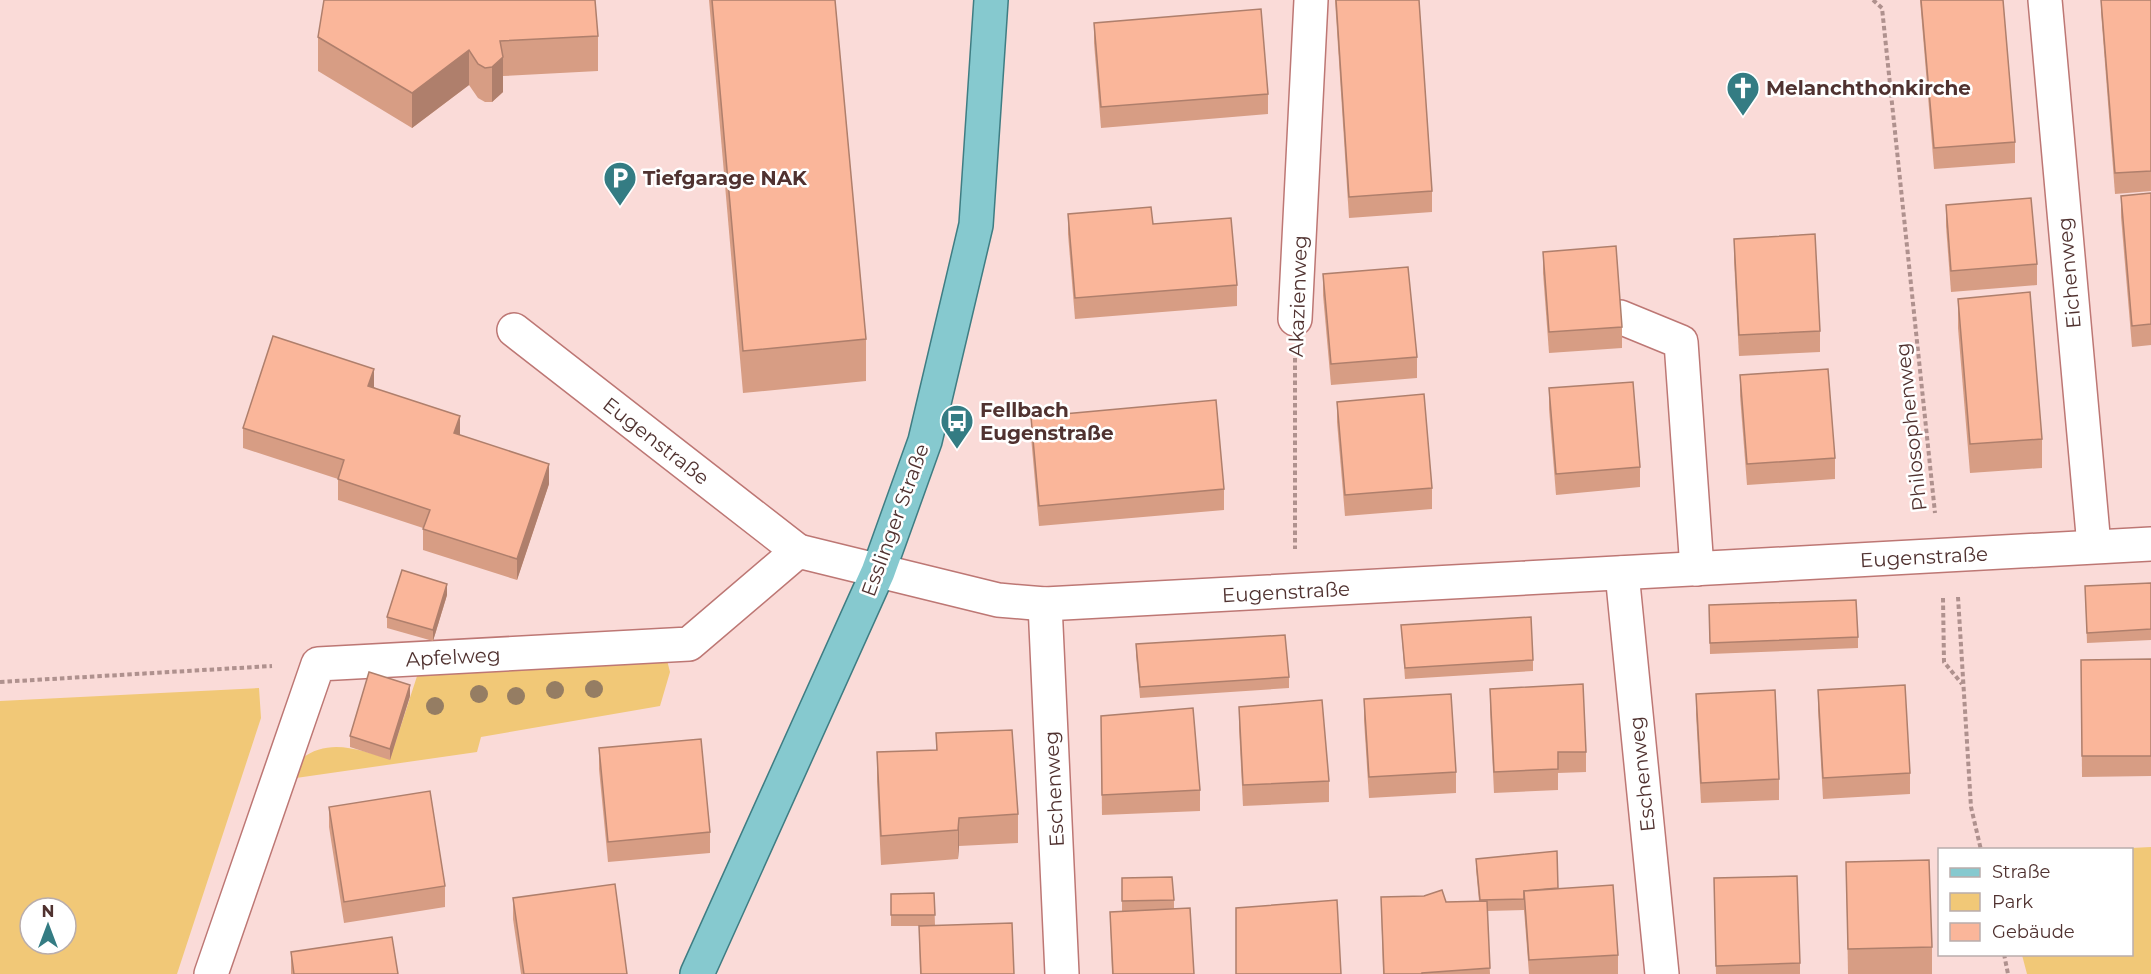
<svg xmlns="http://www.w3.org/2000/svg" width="2151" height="974" viewBox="0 0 2151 974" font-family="Montserrat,sans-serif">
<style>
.green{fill:#f1c877;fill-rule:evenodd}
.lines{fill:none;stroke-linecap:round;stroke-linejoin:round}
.minor-casing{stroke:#bd7774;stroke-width:36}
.major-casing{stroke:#3f7d83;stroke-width:36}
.path{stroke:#af918e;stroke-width:4;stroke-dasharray:4.5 3;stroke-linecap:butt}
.minor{stroke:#fff;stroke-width:33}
.major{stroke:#86c9cf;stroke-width:33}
.tree{fill:#957d63}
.wall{fill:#d79d84}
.shaded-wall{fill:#af7f6c}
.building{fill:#fab69a;stroke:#af7f6c;stroke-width:1.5}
.labels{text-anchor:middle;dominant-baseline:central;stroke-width:5;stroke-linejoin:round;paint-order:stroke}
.poi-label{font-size:20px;font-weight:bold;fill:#503230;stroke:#fff;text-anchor:start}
.street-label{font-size:20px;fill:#503230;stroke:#fff}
</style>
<rect width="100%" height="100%" fill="#fadbd8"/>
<!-- green -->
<g class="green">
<path d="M667,660L670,672L660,706L481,737L477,752L289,779C292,773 296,763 301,759C329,737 360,750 390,759L420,667Z"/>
<path d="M259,688L261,718L177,974H0V701ZM30,908H66V944H30Z"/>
<polygon points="2151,847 2151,974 2027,974 2022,955 2132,954 2132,850 2111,849"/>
</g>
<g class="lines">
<!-- minor casing -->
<g class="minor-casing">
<g id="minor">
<polyline points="2045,0 2094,546"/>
<polyline points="1620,317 1681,342 1697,569"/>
<polyline points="1295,319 1311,0"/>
<polyline points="514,330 798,551"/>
<polyline points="1622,573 1662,974"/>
<polyline points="1045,604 1062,974"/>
<polyline points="211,974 318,664 689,644 798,551 998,600 1045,604 2151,544"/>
</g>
</g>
<!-- major casing -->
<g class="major-casing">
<polyline id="major" points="697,974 878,572 925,441 976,225 991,0"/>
</g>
<!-- path -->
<g class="path">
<polyline points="1873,0 1882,8 1935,513"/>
<polyline points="1295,358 1295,549"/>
<polyline points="1958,597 1971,807 1981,850"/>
<polyline points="1943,598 1944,662 1962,684"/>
<polyline points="0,682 272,666"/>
<polyline points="2004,954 2008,974"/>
</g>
<!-- minor -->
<use href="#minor" class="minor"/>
<!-- major -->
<use href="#major" class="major"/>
</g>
<!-- trees -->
<g class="tree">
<circle cx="594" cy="689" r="9"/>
<circle cx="555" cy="690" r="9"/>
<circle cx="479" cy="694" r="9"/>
<circle cx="516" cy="696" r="9"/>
<circle cx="435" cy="706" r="9"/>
</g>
<!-- wall -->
<g class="wall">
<polygon points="709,0 835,0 866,339 866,381 743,393"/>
<polygon points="1335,0 1419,0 1432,191 1432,212 1349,218"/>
<polygon points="1920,0 2003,0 2015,142 2015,163 1934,169"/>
<polygon points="2101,0 2151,0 2151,191 2115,194 2101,12"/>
<polygon points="1094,23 1268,94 1268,114 1101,128 1094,43"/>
<polygon points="598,36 598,71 503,76 503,92 492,102 485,102 478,98 469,85 412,128 318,71 318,37"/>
<polygon points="2151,193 2151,345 2132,347 2121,217 2121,196"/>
<polygon points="1946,205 2037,264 2037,285 1951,292 1946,226"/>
<polygon points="1068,214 1153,224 1237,285 1237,306 1075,319 1068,234"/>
<polygon points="1734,239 1820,331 1820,352 1739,356 1734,260"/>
<polygon points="1543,252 1622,327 1622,348 1549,353 1543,273"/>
<polygon points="1323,274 1417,357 1417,378 1331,385 1323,295"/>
<polygon points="1958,299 2042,439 2042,468 1970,473 1958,328"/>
<polygon points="1740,375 1835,458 1835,479 1747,485 1740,396"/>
<polygon points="374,387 549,484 517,580 423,550 423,528 338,500 338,479 243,448 243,428"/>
<polygon points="1549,388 1640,467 1640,487 1556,495 1549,409"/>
<polygon points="1337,402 1432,488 1432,509 1345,516 1337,422"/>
<polygon points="1031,417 1224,489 1224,510 1039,526 1031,437"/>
<polygon points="2151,583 2151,640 2087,643 2085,586"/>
<polygon points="447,595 433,641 387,628 387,617"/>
<polygon points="1709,605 1858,637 1858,648 1710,654"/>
<polygon points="1401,625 1533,660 1533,671 1405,679"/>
<polygon points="1136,644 1289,677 1289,688 1140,698 1136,655"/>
<polygon points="2151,659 2151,776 2082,777 2081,660"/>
<polygon points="1490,689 1586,752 1586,772 1558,773 1558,790 1494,793 1490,709"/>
<polygon points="1818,690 1910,773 1910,794 1823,799 1818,710"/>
<polygon points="1696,694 1779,779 1779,800 1701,803 1696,714"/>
<polygon points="410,696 390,760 350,747 350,736"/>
<polygon points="1364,699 1456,772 1456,793 1369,798 1364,720"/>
<polygon points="1239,707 1329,781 1329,802 1243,806 1239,728"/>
<polygon points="936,733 1018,814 1018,843 959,846 958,859 881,865 877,781 877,752 936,750"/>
<polygon points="1101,737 1200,790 1200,811 1102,815"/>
<polygon points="599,748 710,832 710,853 608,862 599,769"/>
<polygon points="329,807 445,886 445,907 344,923 329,827"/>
<polygon points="1476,859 1558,888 1618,955 1618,974 1529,974 1524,910 1487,911 1490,974 1383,974 1381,897 1446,902 1479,901 1476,869"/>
<polygon points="1846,862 1932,947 1932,974 1848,974"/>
<polygon points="1122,878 1174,900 1174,909 1194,974 1112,974 1110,912 1122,912"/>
<polygon points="1714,878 1800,963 1800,974 1716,974"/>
<polygon points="934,893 935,925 1014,974 920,974 919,926 891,926 891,894"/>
<polygon points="513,898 627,974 521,974 513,919"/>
<polygon points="291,952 398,974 291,974"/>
</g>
<!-- shaded-wall -->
<g class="shaded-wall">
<polygon points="469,50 469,85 412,128 412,93"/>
<polygon points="503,57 503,92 492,102 492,67"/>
<polygon points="374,369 374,390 368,386"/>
<polygon points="460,416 460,437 454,433"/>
<polygon points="549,464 549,484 517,580 517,559"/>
<polygon points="447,584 447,595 433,641 433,630"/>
<polygon points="410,685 410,696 390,760 390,749"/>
<polygon points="959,818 959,846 958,859 958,830"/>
</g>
<!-- building -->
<g class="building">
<polygon points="324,0 595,0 598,36 500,41 503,57 492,67 485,68 478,64 469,50 412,93 318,37"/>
<polygon points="712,0 835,0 866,339 743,351"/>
<polygon points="1336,0 1419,0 1432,191 1349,197"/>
<polygon points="1921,0 2003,0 2015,142 1934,148"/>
<polygon points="2101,0 2151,0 2151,171 2115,173"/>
<polygon points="1261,9 1268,94 1101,107 1094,23"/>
<polygon points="2151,193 2151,324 2132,326 2121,196"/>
<polygon points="2031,198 2037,264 1951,271 1946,205"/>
<polygon points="1151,207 1153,224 1231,218 1237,285 1075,298 1068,214"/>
<polygon points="1815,234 1820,331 1739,335 1734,239"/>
<polygon points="1616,246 1622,327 1549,332 1543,252"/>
<polygon points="1408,267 1417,357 1331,364 1323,274"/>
<polygon points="2030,292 2042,439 1970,444 1958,299"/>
<polygon points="273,336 374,369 368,386 460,416 454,433 549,464 517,559 423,529 430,510 338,479 344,460 243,428"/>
<polygon points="1828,369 1835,458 1747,464 1740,375"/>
<polygon points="1633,382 1640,467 1556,474 1549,388"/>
<polygon points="1424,394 1432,488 1345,495 1337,402"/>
<polygon points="1216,400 1224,489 1039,506 1031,417"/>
<polygon points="402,570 447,584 433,630 387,617"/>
<polygon points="2151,583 2151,629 2087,633 2085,586"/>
<polygon points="1856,600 1858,637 1710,643 1709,605"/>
<polygon points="1531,617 1533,660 1405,668 1401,625"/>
<polygon points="1285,635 1289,677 1140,687 1136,644"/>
<polygon points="2151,659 2151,756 2082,756 2081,660"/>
<polygon points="369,672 410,685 390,749 350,736"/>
<polygon points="1583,684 1586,752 1558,752 1558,769 1494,772 1490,689"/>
<polygon points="1905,685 1910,773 1823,778 1818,690"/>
<polygon points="1775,690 1779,779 1701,783 1696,694"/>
<polygon points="1451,694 1456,772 1369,777 1364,699"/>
<polygon points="1322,700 1329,781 1243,785 1239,707"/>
<polygon points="1193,708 1200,790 1102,795 1101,716"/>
<polygon points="1012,730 1018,814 959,818 958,830 881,836 877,752 937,750 936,733"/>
<polygon points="701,739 710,832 608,842 599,748"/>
<polygon points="430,791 445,886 344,902 329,807"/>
<polygon points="1557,851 1558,888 1524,891 1524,899 1480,900 1476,859"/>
<polygon points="1929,860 1932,947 1848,949 1846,862"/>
<polygon points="1797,876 1800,963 1716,966 1714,878"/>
<polygon points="1172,877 1174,900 1122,901 1122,878"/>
<polygon points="615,884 627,974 524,974 513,898"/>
<polygon points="1613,885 1618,955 1529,960 1524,891"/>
<polygon points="1442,890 1446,902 1487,901 1490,968 1422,973 1422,974 1384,974 1381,897 1424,896"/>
<polygon points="934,893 935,915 891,915 891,894"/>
<polygon points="1337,900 1341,974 1236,974 1236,908"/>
<polygon points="1190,908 1194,974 1113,974 1110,912"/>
<polygon points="1012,923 1014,974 921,974 919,926"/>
<polygon points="392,937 398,974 294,974 291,952"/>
</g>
<!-- icons -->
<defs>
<g id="church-pin" transform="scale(1.725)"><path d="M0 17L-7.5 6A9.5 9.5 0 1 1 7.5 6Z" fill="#347c83" stroke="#fff"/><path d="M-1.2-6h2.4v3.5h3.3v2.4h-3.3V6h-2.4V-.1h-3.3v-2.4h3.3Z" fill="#fff"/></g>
<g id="parking-pin" transform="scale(1.725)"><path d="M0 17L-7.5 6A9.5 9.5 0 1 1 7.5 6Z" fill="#347c83" stroke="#fff"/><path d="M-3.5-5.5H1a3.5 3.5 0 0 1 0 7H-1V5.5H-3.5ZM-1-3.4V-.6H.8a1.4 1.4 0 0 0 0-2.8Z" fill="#fff"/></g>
<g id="bus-pin" transform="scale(1.725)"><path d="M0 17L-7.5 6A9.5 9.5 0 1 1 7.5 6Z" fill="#347c83" stroke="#fff"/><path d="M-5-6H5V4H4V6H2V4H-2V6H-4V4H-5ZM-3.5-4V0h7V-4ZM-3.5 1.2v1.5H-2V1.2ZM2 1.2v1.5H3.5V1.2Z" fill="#fff"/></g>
</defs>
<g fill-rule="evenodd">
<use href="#church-pin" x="1743" y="88"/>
<use href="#parking-pin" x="620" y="178"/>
<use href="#bus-pin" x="957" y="421"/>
</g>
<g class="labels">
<!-- poi labels -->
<g class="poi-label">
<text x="1766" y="88">Melanchthonkirche</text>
<text x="643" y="178">Tiefgarage NAK</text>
<text x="980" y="410">Fellbach<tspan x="980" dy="23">Eugenstraße</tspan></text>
</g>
<!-- street labels -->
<g class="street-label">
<text transform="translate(2069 273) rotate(-95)">Eichenweg</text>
<text transform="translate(1298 296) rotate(-88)">Akazienweg</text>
<text transform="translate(1911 427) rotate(-96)">Philosophenweg</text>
<text transform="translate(656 441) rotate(38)">Eugenstraße</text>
<text transform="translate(895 520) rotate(-70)">Esslinger Straße</text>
<text transform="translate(1924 557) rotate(-3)">Eugenstraße</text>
<text transform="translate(1286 592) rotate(-3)">Eugenstraße</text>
<text transform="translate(453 657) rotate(-3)">Apfelweg</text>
<text transform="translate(1642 774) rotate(-96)">Eschenweg</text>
<text transform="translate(1054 789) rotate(-93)">Eschenweg</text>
</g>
</g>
<!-- legend -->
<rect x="1938" y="848" width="195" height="108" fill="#ffffff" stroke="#b9adac" stroke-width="1.5"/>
<rect x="1950" y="868" width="30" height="9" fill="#86c9cf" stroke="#b9adac" stroke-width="1.5"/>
<text x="1992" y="878" font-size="18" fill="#503230">Straße</text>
<rect x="1950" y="893" width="30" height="18" fill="#f1c877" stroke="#b9adac" stroke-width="1.5"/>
<text x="1992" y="908" font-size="18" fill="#503230">Park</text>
<rect x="1950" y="923" width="30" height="18" fill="#fab69a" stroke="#b9adac" stroke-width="1.5"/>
<text x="1992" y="938" font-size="18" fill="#503230">Gebäude</text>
<!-- north arrow -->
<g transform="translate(48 926)"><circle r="28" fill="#ffffff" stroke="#b9adac" stroke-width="1.5"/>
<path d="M0-4.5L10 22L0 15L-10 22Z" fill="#347c83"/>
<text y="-9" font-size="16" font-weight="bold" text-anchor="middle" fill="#503230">N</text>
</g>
</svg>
